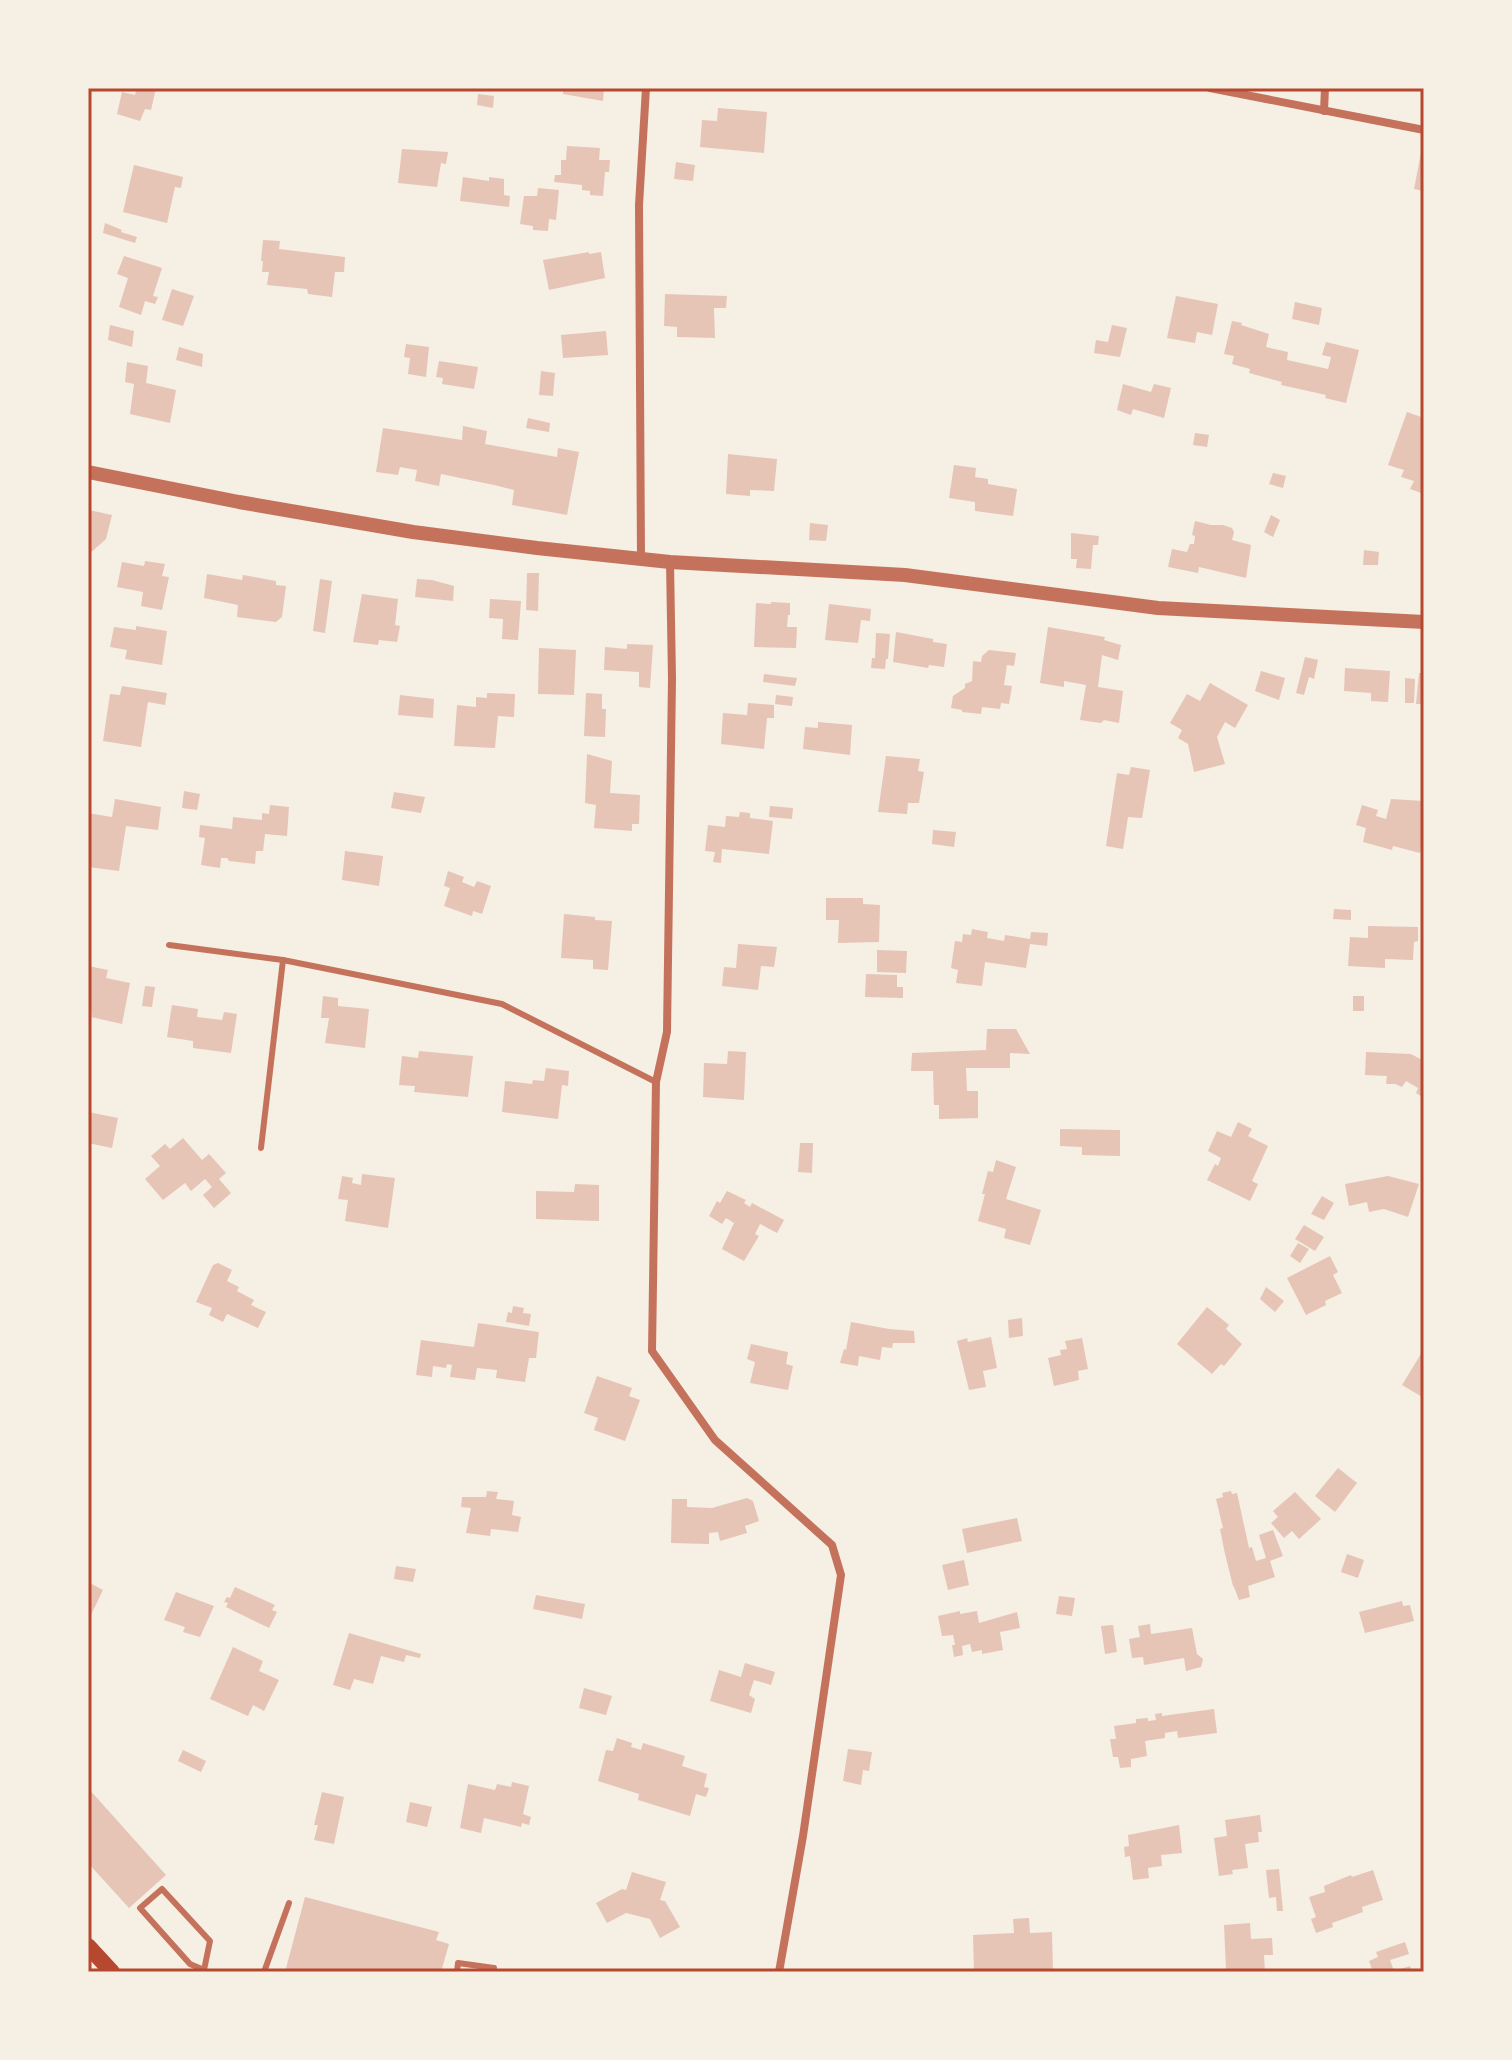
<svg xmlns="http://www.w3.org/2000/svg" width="1512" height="2060" viewBox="0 0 1512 2060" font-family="Roboto,sans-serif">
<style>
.building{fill:#e6c5b7}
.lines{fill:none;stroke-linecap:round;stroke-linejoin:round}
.service{stroke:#c5725c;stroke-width:6}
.minor{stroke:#c5725c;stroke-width:8}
.tertiary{stroke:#c5725c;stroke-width:14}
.secondary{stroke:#b5482f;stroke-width:16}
.neatline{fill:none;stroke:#b5482f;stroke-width:3}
</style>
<rect width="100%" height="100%" fill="#f6efe4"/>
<!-- building -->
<g class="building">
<polygon points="137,88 156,88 151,110 145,109 140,121 117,114 122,92 135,95"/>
<polygon points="563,88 604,88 603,101 563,94"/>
<polygon points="478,94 494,96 493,108 477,105"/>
<polygon points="718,108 767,112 764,153 700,147 702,120 717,121"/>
<polygon points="567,146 600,148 599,160 610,160 609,172 605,172 603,196 590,195 590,191 582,190 582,185 554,182 555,175 561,175 561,160 566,160"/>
<polygon points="402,149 448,152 446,164 441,163 437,187 398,183"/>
<polygon points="1421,153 1424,153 1424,191 1414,189"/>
<polygon points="676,162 695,165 693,181 674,179"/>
<polygon points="134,165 183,177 181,188 175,187 167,223 123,212"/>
<polygon points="463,177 489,181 489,177 504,179 504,195 510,196 509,207 460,201"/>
<polygon points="538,188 559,190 556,220 549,219 548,231 533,230 533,226 520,224 524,196 537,196"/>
<polygon points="105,223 122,230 121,232 137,237 135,243 103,233"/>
<polygon points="263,240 280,241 279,249 345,257 344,272 335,272 332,297 308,294 307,289 267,285 269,272 262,272 263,261 261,261"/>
<polygon points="589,252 589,254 601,252 605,278 549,290 543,260"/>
<polygon points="124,256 162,268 153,296 158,297 155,304 145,301 141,315 119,307 128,278 117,274"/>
<polygon points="172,289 194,296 183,326 162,320"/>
<polygon points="665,294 727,296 726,308 714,308 715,338 677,337 677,327 664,326"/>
<polygon points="1176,296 1218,304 1212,335 1197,332 1195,343 1167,338"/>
<polygon points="1295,302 1322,308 1319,325 1292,319"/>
<polygon points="1232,321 1242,323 1241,325 1269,334 1266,347 1288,352 1287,360 1328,369 1331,357 1322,355 1326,342 1359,350 1346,403 1325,398 1326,395 1281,385 1282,382 1249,373 1250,369 1232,364 1234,356 1224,354"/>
<polygon points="110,325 134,331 132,347 108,340"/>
<polygon points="1112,325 1127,328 1120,357 1094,353 1096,340 1108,342"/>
<polygon points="606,331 608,355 563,358 561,335"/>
<polygon points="406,344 429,347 426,377 408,374 410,358 404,357"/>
<polygon points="179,347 203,354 202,367 176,360"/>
<polygon points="439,361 478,367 474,389 442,384 443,378 436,377"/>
<polygon points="127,362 148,366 146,383 176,390 170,423 130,414 134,384 125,382"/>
<polygon points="541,371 555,373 553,396 539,395"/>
<polygon points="1123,384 1151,392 1154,384 1171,388 1164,418 1133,409 1131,415 1117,410"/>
<polygon points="1407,412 1424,418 1424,494 1410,489 1414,481 1401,477 1404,470 1388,465"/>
<polygon points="528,418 550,423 549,432 526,428"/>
<polygon points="463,426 487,431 485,444 557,457 558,448 579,452 567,515 512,505 514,490 494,485 441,474 439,486 415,481 417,470 400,467 398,475 376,472 383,428 462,440"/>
<polygon points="1195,433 1209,435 1207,447 1193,445"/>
<polygon points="728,454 777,459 774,491 750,490 750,496 726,494"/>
<polygon points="954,465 976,468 975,477 988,479 988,484 1017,489 1013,516 975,511 975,502 949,498"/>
<polygon points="1273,473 1286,476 1283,488 1269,484"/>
<polygon points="89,510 112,515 106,539 88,555"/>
<polygon points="1271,515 1280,520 1273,537 1264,532"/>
<polygon points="1195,521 1211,525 1223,525 1232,528 1234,532 1232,540 1251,545 1246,578 1199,567 1198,573 1168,567 1172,549 1187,552 1190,544 1194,544 1195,536 1192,535"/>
<polygon points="810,523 828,525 826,541 809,540"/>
<polygon points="1071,533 1099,536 1098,545 1093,545 1091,569 1076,568 1077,559 1071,559"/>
<polygon points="1364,550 1379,552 1378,565 1363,565"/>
<polygon points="145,561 165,564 162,576 169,577 162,610 141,606 143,592 117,587 122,562 144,566"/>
<polygon points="527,573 539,573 538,611 526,610"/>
<polygon points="207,574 242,580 243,575 276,581 276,585 286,586 282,617 276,622 237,617 238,605 204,598"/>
<polygon points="320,579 332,581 325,633 313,631"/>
<polygon points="417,579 432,580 454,586 453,601 415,597"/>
<polygon points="362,594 398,599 395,625 400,626 397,642 379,640 378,645 353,642"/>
<polygon points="490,599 521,601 518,640 502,639 503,619 489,618"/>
<polygon points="771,602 790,603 790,615 788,615 787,627 797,627 796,648 754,647 756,603 771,604"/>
<polygon points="829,604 871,609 870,621 861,620 858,643 825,640"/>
<polygon points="136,626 167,631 162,665 125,659 127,650 110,647 114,627 136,630"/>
<polygon points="1048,627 1105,637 1104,640 1121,645 1118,660 1102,655 1098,687 1123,691 1119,723 1104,720 1101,723 1080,720 1086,685 1064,681 1064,687 1040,683"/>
<polygon points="896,632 933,639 933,642 947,644 944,667 929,665 928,668 893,662"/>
<polygon points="876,633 890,634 888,659 886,659 885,669 871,668 872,658 875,658"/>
<polygon points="627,644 653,645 650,688 639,687 639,672 604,670 605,647 627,649"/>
<polygon points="539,648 576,650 574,695 538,694"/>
<polygon points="989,650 1016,653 1014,666 1007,665 1004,685 1012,686 1009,704 1001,703 1000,709 982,707 981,714 962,712 962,710 951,708 953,696 965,688 965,684 972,681 973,661 981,662 982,656"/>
<polygon points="1305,657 1318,660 1314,679 1309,677 1304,695 1296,693"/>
<polygon points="1345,668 1390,671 1388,702 1371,701 1371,693 1344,691"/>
<polygon points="1261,671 1285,678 1279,700 1255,691"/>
<polygon points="1419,673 1424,673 1424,704 1416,704"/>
<polygon points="764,674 797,678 795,686 763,682"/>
<polygon points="1405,678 1415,679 1414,703 1405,703"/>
<polygon points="1210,683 1248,705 1235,728 1225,722 1217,737 1225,764 1194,772 1188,744 1178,738 1182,730 1170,723 1187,694 1200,701"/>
<polygon points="122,686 167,693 165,705 148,702 141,747 103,741 110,694 120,695"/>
<polygon points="487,693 515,694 514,717 498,716 495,748 454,746 457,705 476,707 476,697 487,698"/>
<polygon points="586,693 602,694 602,709 606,709 605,737 584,736"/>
<polygon points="400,695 434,699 433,718 398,715"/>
<polygon points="776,695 793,697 792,706 775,704"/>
<polygon points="748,703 774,705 774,718 767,718 764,749 721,744 723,713 747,715"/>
<polygon points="818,722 852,725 850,755 803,749 805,727 818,728"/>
<polygon points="587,754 612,761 610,793 640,795 639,824 632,824 632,831 594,828 596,805 585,803"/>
<polygon points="886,756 920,759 918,771 924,772 919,803 908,803 907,814 878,812"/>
<polygon points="1131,767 1150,770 1142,818 1128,817 1123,849 1106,846 1117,773 1129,775"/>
<polygon points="184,791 200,794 197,810 182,808"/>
<polygon points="394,792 425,797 421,813 391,808"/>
<polygon points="115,799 161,807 158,830 126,826 119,871 88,867 88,813 112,817"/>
<polygon points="1391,799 1424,801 1424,815 1421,824 1424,825 1424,837 1420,853 1393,846 1392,850 1363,842 1366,828 1356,825 1362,805 1378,810 1376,816 1386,819"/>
<polygon points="270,805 289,807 287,836 265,834 263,851 256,851 255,864 229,861 227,858 221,858 220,868 201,865 205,838 199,837 200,825 232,829 233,817 262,820 262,813 269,814"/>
<polygon points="770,806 793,808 792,819 769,817"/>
<polygon points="740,812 750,813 750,818 773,821 769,854 722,849 721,863 713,862 715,852 705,851 708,825 725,827 726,816 739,817"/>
<polygon points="933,830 956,832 954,847 932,844"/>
<polygon points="345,851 383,856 379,886 342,880"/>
<polygon points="448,871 464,877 462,882 474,887 477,881 491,886 482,914 473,911 472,916 444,906 450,888 444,886"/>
<polygon points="826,898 863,898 863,904 880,905 879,942 838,943 839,920 826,920"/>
<polygon points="1334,909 1351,910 1351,920 1333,919"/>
<polygon points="564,914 595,917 595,920 612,921 608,970 593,969 593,960 561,958"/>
<polygon points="1368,926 1418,927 1418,941 1414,942 1413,960 1385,959 1385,968 1348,966 1350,937 1368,938"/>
<polygon points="972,929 988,932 987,938 1004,941 1005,935 1030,939 1031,932 1048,933 1047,946 1030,944 1026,968 985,962 982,986 956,983 958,970 951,968 955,941 962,942 963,934 971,935"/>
<polygon points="738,944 777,947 774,967 761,966 758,990 722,986 724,967 736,968"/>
<polygon points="877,950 907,951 906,973 877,972"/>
<polygon points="88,966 108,970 106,978 130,983 122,1024 91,1017 92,1013 88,1012"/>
<polygon points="866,974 897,975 897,987 903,987 903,998 865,997"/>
<polygon points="145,986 155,987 152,1007 142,1006"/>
<polygon points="323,996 338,998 338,1006 369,1009 365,1048 325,1043 329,1018 321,1018"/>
<rect x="1353" y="996" width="11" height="15"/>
<polygon points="172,1005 198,1009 197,1017 222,1020 224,1012 237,1014 231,1053 193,1048 193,1041 167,1037"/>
<polygon points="987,1029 1016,1029 1030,1054 1010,1053 1010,1068 966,1068 967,1091 978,1091 978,1118 939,1119 939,1105 934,1105 933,1071 911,1071 912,1053 986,1050"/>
<polygon points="419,1051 473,1056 468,1097 414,1092 415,1086 399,1085 402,1056 418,1058"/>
<polygon points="728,1051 746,1052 744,1100 703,1097 704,1063 727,1064"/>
<polygon points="1366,1052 1411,1054 1424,1061 1424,1098 1416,1093 1418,1088 1406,1081 1402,1087 1395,1084 1386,1084 1387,1076 1365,1075"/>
<polygon points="546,1068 569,1071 568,1086 562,1085 558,1119 502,1112 505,1081 532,1084 533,1080 544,1081"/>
<polygon points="88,1112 118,1118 112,1148 88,1143"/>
<polygon points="1238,1122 1252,1129 1248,1136 1268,1146 1252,1181 1258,1184 1250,1201 1207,1180 1215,1164 1218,1166 1221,1158 1208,1151 1217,1131 1231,1137"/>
<polygon points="1060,1129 1120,1130 1120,1156 1082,1155 1082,1147 1060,1146"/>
<polygon points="183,1138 202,1160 209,1154 226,1173 219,1179 231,1193 214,1208 203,1195 212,1187 205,1179 191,1191 185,1183 163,1200 145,1179 160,1166 151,1156 165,1144 170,1149"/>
<polygon points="800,1143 813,1143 812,1173 798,1172"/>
<polygon points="996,1160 1016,1167 1006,1199 1041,1210 1030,1245 1004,1238 1006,1229 978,1221 985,1194 982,1194 988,1171 993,1172"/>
<polygon points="362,1174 395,1178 388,1228 345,1221 348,1200 338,1199 342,1176 353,1178 352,1183 361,1185"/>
<polygon points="1388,1176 1419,1184 1408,1217 1384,1209 1369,1212 1367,1202 1349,1206 1345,1184"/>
<polygon points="575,1184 599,1185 599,1221 536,1219 536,1191 574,1192"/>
<polygon points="727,1191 746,1200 744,1203 750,1207 752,1203 784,1220 777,1233 760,1224 755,1234 759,1236 744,1261 722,1249 734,1223 726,1218 722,1224 709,1216 717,1201 720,1203"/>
<polygon points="1322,1196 1334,1203 1324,1220 1311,1214"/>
<polygon points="1304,1225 1324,1237 1315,1251 1295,1239"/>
<polygon points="1298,1243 1309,1249 1300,1263 1290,1256"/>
<polygon points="1330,1256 1338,1272 1333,1275 1342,1293 1325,1301 1326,1305 1306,1315 1287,1278"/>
<polygon points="218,1263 232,1270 227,1281 239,1287 237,1291 254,1300 251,1305 266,1312 258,1328 227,1314 223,1322 209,1315 212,1308 196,1302 213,1265"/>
<polygon points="1266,1287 1284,1301 1275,1312 1260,1299"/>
<polygon points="513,1306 524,1308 523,1313 531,1314 529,1326 506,1322 508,1312 512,1313"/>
<polygon points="1207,1307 1229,1325 1226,1329 1242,1344 1224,1366 1221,1364 1212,1374 1177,1344"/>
<polygon points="1022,1318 1023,1336 1009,1338 1008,1320"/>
<polygon points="851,1322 889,1329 914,1331 915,1343 893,1343 892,1348 882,1347 880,1360 859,1356 858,1366 840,1363 844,1349 846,1350"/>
<polygon points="478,1323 539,1332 536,1358 529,1358 525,1382 496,1378 497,1370 477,1368 475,1380 450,1377 452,1365 447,1364 446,1368 433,1366 432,1377 416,1375 421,1340 474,1347"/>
<polygon points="991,1337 997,1368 983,1371 986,1387 969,1390 957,1341 967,1338 968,1342"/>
<polygon points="1082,1338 1088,1369 1078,1371 1079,1380 1054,1386 1048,1358 1061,1355 1060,1350 1067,1349 1065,1341"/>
<polygon points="751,1344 788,1352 786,1364 793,1366 788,1390 750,1383 755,1362 747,1359"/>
<polygon points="1424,1349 1424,1398 1402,1385"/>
<polygon points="597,1376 632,1388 629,1396 640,1400 625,1441 594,1430 598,1418 584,1413"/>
<polygon points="1338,1468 1357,1483 1335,1512 1315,1496"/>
<polygon points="487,1491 498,1492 496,1499 514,1501 512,1515 521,1517 518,1532 491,1529 490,1536 466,1533 471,1508 461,1507 462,1497 486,1497"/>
<polygon points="1231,1491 1232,1494 1237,1493 1249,1548 1252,1547 1256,1561 1266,1558 1259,1535 1273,1530 1283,1556 1270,1561 1275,1577 1248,1586 1250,1597 1239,1600 1234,1587 1233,1586 1225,1554 1220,1529 1223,1528 1216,1499 1223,1497 1222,1493"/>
<polygon points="1295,1492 1321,1519 1299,1539 1292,1531 1284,1538 1271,1523 1278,1517 1273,1511"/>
<polygon points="747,1498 753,1501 759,1521 745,1526 747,1533 720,1541 718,1532 709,1533 709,1544 671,1543 672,1499 687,1499 687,1507 712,1508"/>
<polygon points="1017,1518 1022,1541 967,1553 962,1529"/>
<polygon points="1347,1554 1364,1560 1358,1578 1341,1572"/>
<polygon points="964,1560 969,1585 948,1590 942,1565"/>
<polygon points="396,1566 416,1569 413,1582 394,1579"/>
<polygon points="88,1582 103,1590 88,1621"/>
<polygon points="235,1587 275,1605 272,1610 277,1612 269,1628 226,1607 228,1603 224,1602 227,1597 230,1598"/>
<polygon points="176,1592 214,1606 200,1637 183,1632 185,1627 164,1620"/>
<polygon points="536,1595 585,1604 582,1619 533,1609"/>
<polygon points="1059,1596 1075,1598 1072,1616 1056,1614"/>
<polygon points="1402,1601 1403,1606 1410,1605 1414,1621 1365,1633 1359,1612"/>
<polygon points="960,1611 960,1614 977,1611 979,1623 1017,1612 1020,1628 1000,1632 1003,1650 982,1654 982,1650 972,1652 970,1644 962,1646 963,1655 954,1657 952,1645 955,1645 953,1635 942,1636 938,1616"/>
<polygon points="1150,1624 1151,1634 1192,1628 1197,1654 1203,1659 1201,1667 1186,1671 1184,1658 1144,1665 1143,1657 1132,1658 1129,1639 1140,1637 1138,1626"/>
<polygon points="1113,1625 1117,1652 1105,1654 1101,1626"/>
<polygon points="349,1633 421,1654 420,1658 406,1655 404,1662 381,1656 373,1684 354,1679 350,1690 333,1685"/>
<polygon points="233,1647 263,1661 259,1671 279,1680 264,1711 253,1705 248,1716 210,1699"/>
<polygon points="745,1663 775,1672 771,1685 754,1680 749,1695 755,1699 751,1713 710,1701 719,1670 741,1677"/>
<polygon points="584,1688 612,1696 606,1715 579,1708"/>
<polygon points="1214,1709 1217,1733 1178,1738 1177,1731 1165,1733 1165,1738 1145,1741 1147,1756 1131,1759 1131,1767 1120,1768 1118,1757 1113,1757 1110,1739 1116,1739 1114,1726 1136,1723 1136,1719 1148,1718 1148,1721 1156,1720 1155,1714 1162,1713 1162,1716"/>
<polygon points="617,1738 632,1743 631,1747 641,1750 643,1743 685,1756 682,1766 707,1774 704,1787 709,1788 706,1797 696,1794 690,1816 638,1800 639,1794 598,1781 606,1750 613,1751"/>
<polygon points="848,1749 872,1752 869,1771 863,1770 861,1785 843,1781"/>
<polygon points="183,1750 206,1761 201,1772 178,1761"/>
<polygon points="512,1782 529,1786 523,1814 531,1817 529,1825 522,1823 521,1827 484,1818 481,1833 460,1828 468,1784 495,1790 497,1784 511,1787"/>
<polygon points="88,1788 166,1875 129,1908 88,1863"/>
<polygon points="322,1792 344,1797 334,1844 314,1840 318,1825 314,1825"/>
<polygon points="410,1802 432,1807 427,1827 406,1822"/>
<polygon points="1260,1815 1262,1832 1258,1832 1259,1842 1245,1844 1248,1868 1232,1870 1233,1874 1219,1876 1214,1838 1227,1836 1225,1820"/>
<polygon points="1179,1825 1182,1853 1161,1855 1162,1866 1148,1868 1149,1878 1133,1880 1130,1856 1125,1857 1124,1847 1129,1846 1128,1835"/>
<polygon points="1279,1869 1283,1911 1277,1911 1276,1897 1269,1898 1266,1870"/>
<polygon points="1373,1870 1383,1900 1362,1907 1363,1912 1332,1923 1333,1927 1316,1933 1311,1919 1316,1917 1309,1897 1325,1892 1324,1886 1351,1875 1352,1877"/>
<polygon points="632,1872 666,1882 660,1900 665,1901 680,1927 660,1938 650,1919 626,1913 607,1923 596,1903 622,1889 626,1890"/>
<polygon points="305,1897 439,1932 436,1940 449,1944 441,1972 285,1972"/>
<polygon points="1029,1918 1030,1933 1052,1932 1053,1972 974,1972 973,1935 1014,1933 1013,1919"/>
<polygon points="1250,1923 1251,1939 1272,1938 1273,1955 1264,1955 1265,1972 1229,1972 1229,1970 1226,1970 1224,1925"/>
<polygon points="1405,1942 1409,1954 1390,1960 1394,1971 1410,1966 1412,1972 1373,1972 1369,1961 1378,1957 1376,1952"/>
</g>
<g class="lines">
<!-- service -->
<g class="service">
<polyline points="169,945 283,960 502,1004 656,1082"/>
<polyline points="261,1148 283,960"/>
<polyline points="204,1972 204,1970 210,1941 162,1889 140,1908 190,1964 204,1970"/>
<polyline points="264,1972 289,1903"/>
<polyline points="457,1972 458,1963 494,1968"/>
</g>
<!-- minor -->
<g class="minor">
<polyline points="1210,88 1424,130"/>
<polyline points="1324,111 1325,88"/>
<polyline points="641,559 639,205 646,88"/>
<polyline points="670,562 672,679 667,1032 656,1082 652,1351 715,1440 832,1545 841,1575 803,1836 779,1972"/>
</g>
<!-- tertiary -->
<polyline class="tertiary" points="88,472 239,502 413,532 537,548 670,562 905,575 1158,608 1424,622"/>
<!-- secondary -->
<polyline class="secondary" points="88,1946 112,1972"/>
</g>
<!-- border -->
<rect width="1512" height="2060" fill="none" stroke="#f6efe4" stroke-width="180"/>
<rect x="90" y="90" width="1332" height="1880" class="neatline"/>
</svg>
